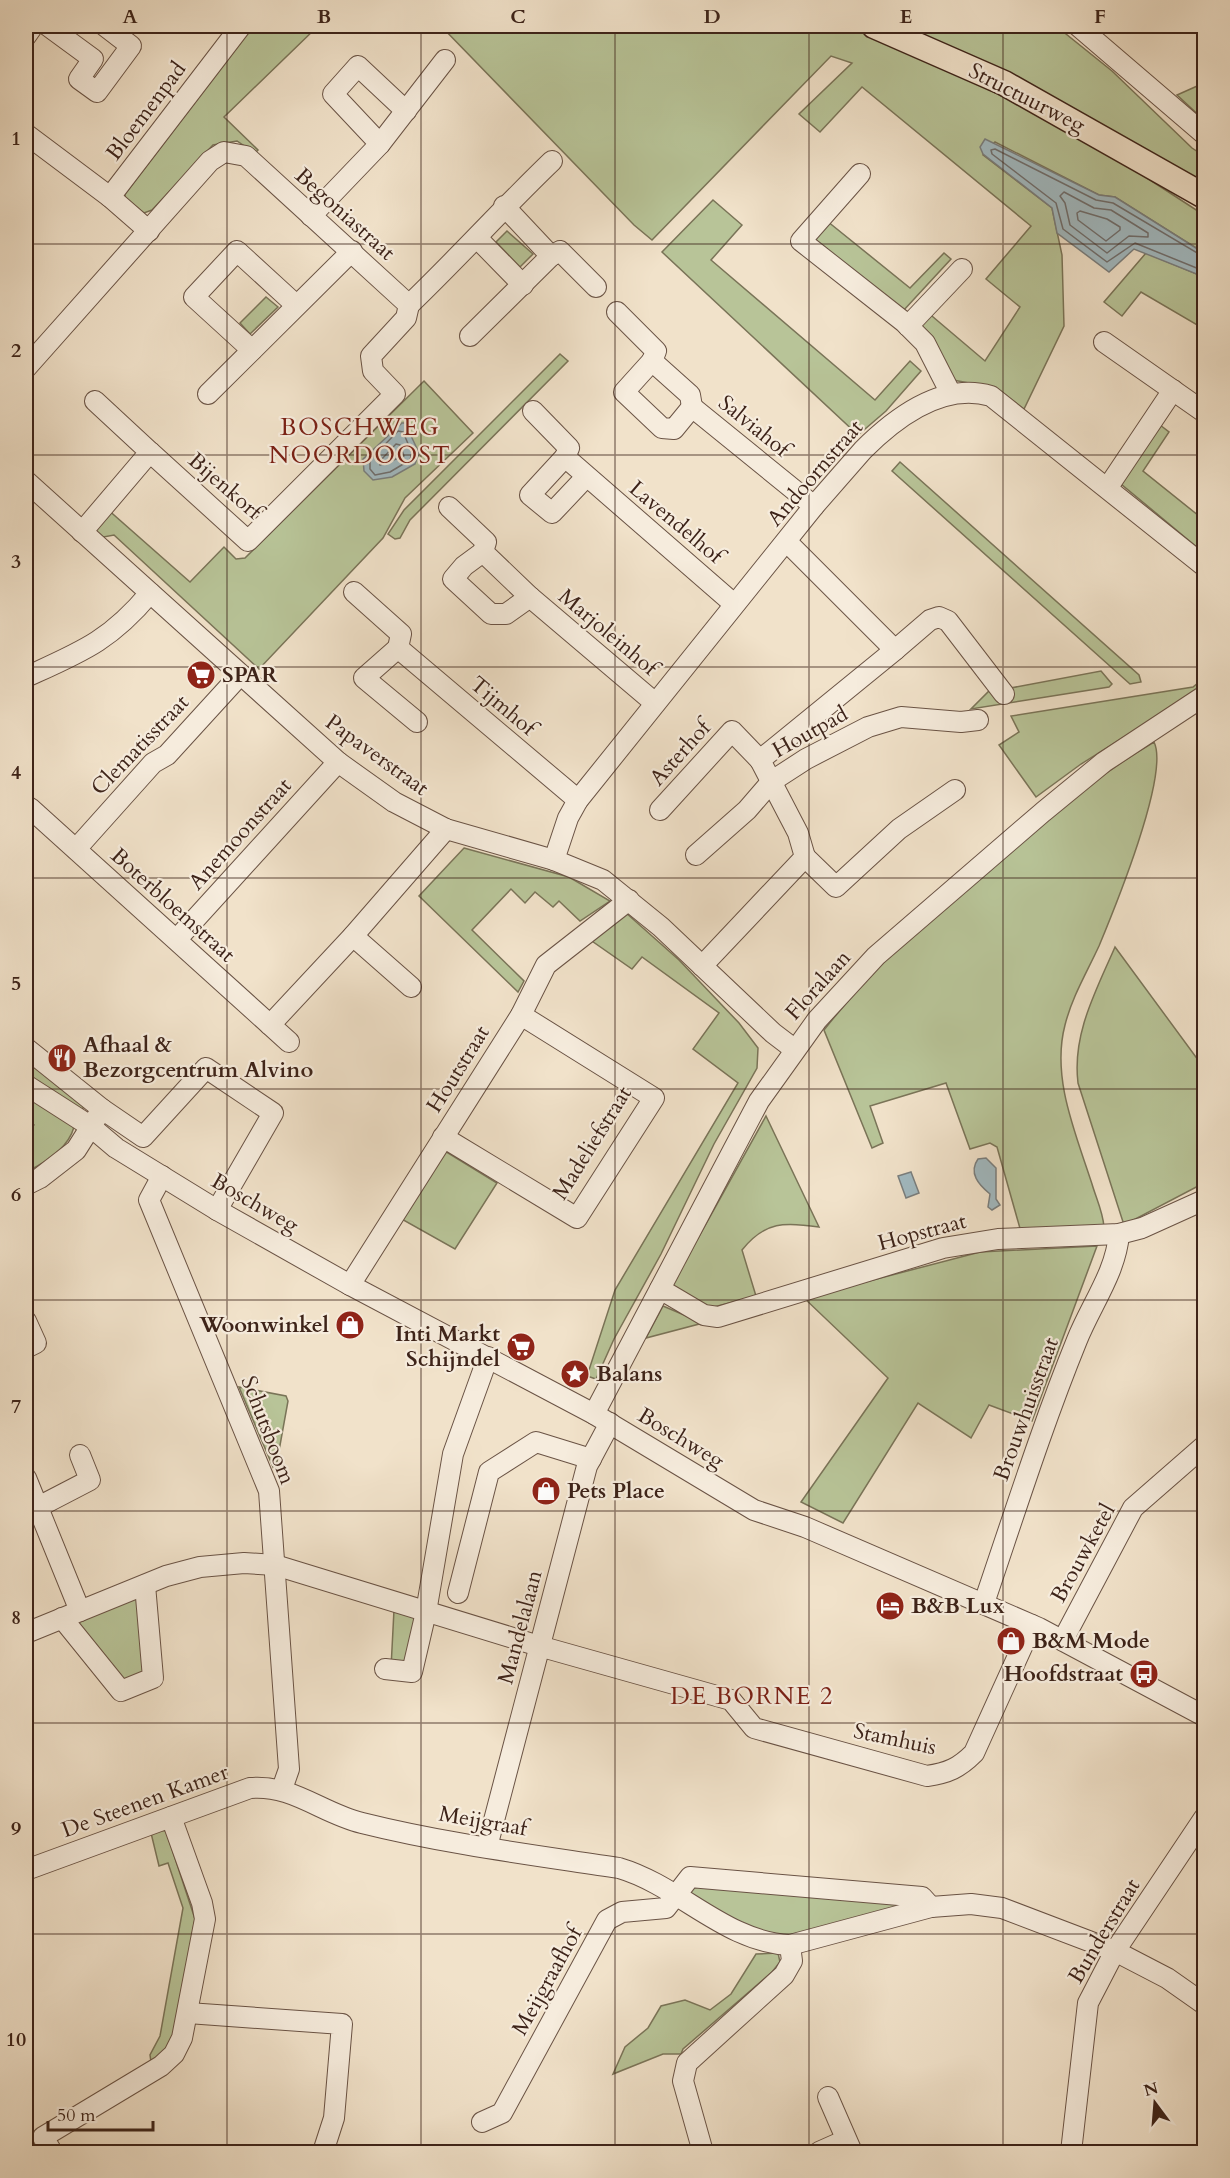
<svg xmlns="http://www.w3.org/2000/svg" width="1230" height="2178" viewBox="0 0 1230 2178" font-family="Cardo,serif">
<style>
.green{fill:#b8c498;stroke:#7a7458;stroke-width:1.5}
.water{fill:#a1bac2;stroke:#797e7e;stroke-width:1.5}
.lines{fill:none;stroke-linecap:round;stroke-linejoin:round}
.shore{stroke:#6f6e6e;stroke-width:1.5}
.minor-casing{stroke:#6a5345;stroke-width:22}
.major-casing{stroke:#3d2319;stroke-width:27}
.minor{stroke:#f6ecdd;stroke-width:20}
.major{stroke:#f1e2ca;stroke-width:24}
.grid{fill:none;stroke:#3d2319;stroke-width:1.5;stroke-opacity:0.55}
.labels{text-anchor:middle;dominant-baseline:central;stroke-width:4.5;stroke-linejoin:round;paint-order:stroke}
.street-label{font-size:22px;fill:#3d2319;stroke:#f6ecdd}
.poi-label{font-size:22px;font-weight:bold;fill:#3d2319;stroke:#f6ecdd;text-anchor:start}
.neighbourhood-label{font-size:24px;letter-spacing:1.5px;fill:#7a1f14;stroke:#f6ecdd}
.neatline{fill:none;stroke:#3d2319;stroke-width:2}
.grid-label{font-size:20px;text-anchor:middle;font-weight:bold;fill:#3d2319}
</style>
<rect width="100%" height="100%" fill="#f1e2ca"/>
<filter id="stains"><feTurbulence type="fractalNoise" baseFrequency=".00333" numOctaves="4"/><feColorMatrix values="0 0 0 0 .2 0 0 0 0 .09 0 0 0 0 .02 0 0 0 .5 -.17"/></filter>
<radialGradient id="worn" r=".72"><stop offset=".6" stop-color="#630" stop-opacity="0"/><stop offset="1" stop-color="#630" stop-opacity=".3"/></radialGradient>
<!-- green -->
<g class="green">
<polygon points="253,26 318,26 224,117 258,150 255,153 237,141 213,145 152,210 144,213 125,198 125,194"/>
<polygon points="441,26 855,26 899,44 1090,141 1204,215 1204,253 1115,197 1099,195 995,142 983,155 1052,208 1062,255 1064,326 1024,409 996,388 953,380 914,324 926,311 985,361 1020,307 986,279 1031,226 862,87 820,132 799,114 852,63 831,56 652,240 634,225"/>
<polygon points="895,26 1056,26 1112,71 1192,148 1204,156 1204,187"/>
<polygon points="1204,83 1204,120 1177,95"/>
<polygon points="713,200 742,225 711,260 875,400 910,361 921,371 886,411 858,435 662,252"/>
<polygon points="827,221 910,288 944,253 951,259 903,311 812,243"/>
<polygon points="507,231 533,254 520,267 496,242"/>
<polygon points="1146,253 1204,277 1204,329 1141,292 1122,316 1104,302"/>
<polygon points="266,297 278,307 250,334 240,323"/>
<polygon points="560,354 568,361 410,520 400,538 395,539 388,534 404,510"/>
<polygon points="424,381 473,433 405,498 383,538 259,669 114,535 98,538 88,527 106,508 190,582 224,547 236,559 245,558"/>
<polygon points="1160,425 1169,432 1143,471 1204,520 1204,553 1121,484"/>
<polygon points="900,462 1139,675 1141,682 1130,684 892,471"/>
<polygon points="1101,671 1112,684 1109,687 971,709 993,687 1000,690"/>
<polygon points="1204,678 1204,687 1081,764 1036,797 999,745 1019,732 1011,716 1193,687"/>
<path d="M1154,742C1170,774 1114,910 1099,946C1087,972 1072,997 1065,1025C1051,1078 1076,1134 1092,1184C1096,1198 1103,1212 1104,1227L1021,1232L997,1147L990,1143L970,1149L946,1083L870,1106L883,1143L872,1148L824,1030C889,948 969,877 1053,813C1086,788 1118,763 1154,742Z"/>
<polygon points="464,848 569,877 610,901 580,921 559,901 553,907 535,892 525,903 511,889 472,930 524,981 518,992 419,896"/>
<polygon points="625,912 679,960 739,1023 758,1048 757,1068 714,1144 661,1254 614,1339 596,1379 587,1376 615,1290 738,1083 693,1049 719,1013 642,957 632,969 589,939"/>
<path d="M1115,947L1204,1068V1183L1124,1225L1078,1083C1072,1034 1096,991 1115,947Z"/>
<polygon points="26,1053 87,1104 80,1111 26,1075"/>
<path d="M26,1096L74,1127C68,1149 45,1163 26,1172L28,1138L26,1135L34,1125L26,1119Z"/>
<path d="M766,1116L819,1227C785,1222 765,1221 742,1250L756,1296L710,1308L676,1293L672,1285Z"/>
<polygon points="440,1148 497,1183 455,1249 398,1217"/>
<polygon points="1097,1246 1032,1421 989,1405 971,1438 918,1403 843,1523 801,1502 888,1378 804,1298 980,1252"/>
<polygon points="663,1306 703,1323 646,1338"/>
<polygon points="239,1387 286,1396 288,1401 277,1462 273,1467"/>
<polygon points="139,1596 146,1674 123,1682 73,1621"/>
<polygon points="394,1610 416,1614 405,1671 391,1668"/>
<polygon points="159,1830 166,1831 195,1919 173,2043 151,2062 150,2055 160,2036 183,1908 168,1863 159,1866 151,1833"/>
<polygon points="691,1884 911,1904 786,1937 750,1931 690,1894"/>
<polygon points="778,1953 780,1962 772,1972 683,2049 681,2054 663,2054 613,2074 625,2047 648,2028 661,2006 685,2000 710,2010 731,1994 756,1954"/>
</g>
<!-- water -->
<g class="water">
<polygon points="985,139 1099,195 1115,197 1204,253 1204,277 1134,249 1109,272 1057,233 1052,208 983,154 980,147"/>
<polygon points="402,423 405,423 419,453 415,464 392,477 373,480 364,471 363,459"/>
<path d="M986,1158L996,1168V1199L1000,1205L992,1210L988,1207L990,1194C979,1185 968,1173 978,1159Z"/>
<polygon points="911,1172 919,1193 906,1198 898,1176"/>
</g>
<g class="lines">
<!-- shore -->
<g class="shore">
<polygon points="1064,192 1094,208 1111,210 1148,233 1148,237 1129,236 1107,253 1070,225 1065,203 1060,196"/>
<polygon points="1080,211 1107,219 1120,227 1120,230 1106,241 1078,220 1077,213"/>
<polyline points="1204,257 1113,203 1096,200 995,149 991,150 992,154 1056,203 1063,229 1107,262 1135,243 1204,271"/>
<polygon points="398,431 403,432 412,453 410,460 390,472 375,475 370,469 370,460"/>
<polygon points="396,444 400,445 404,456 380,465 380,461"/>
</g>
<!-- minor casing -->
<g class="minor-casing">
<g id="minor">
<polyline points="48,26 93,59 79,79 97,92 131,46 105,26"/>
<polyline points="1078,26 1204,134"/>
<polyline points="26,36 33,26"/>
<polyline points="26,134 110,197 149,231"/>
<polyline points="380,144 333,94 358,66 406,111"/>
<polyline points="860,174 801,241 904,322 925,343 951,394"/>
<polyline points="110,197 241,26"/>
<polyline points="504,206 551,256 560,251 596,287"/>
<polyline points="311,216 380,144 445,60"/>
<polyline points="478,239 523,285"/>
<path d="M409,305C458,258 503,208 552,161"/>
<polyline points="617,312 656,351 652,361 690,395 692,407"/>
<polyline points="908,326 962,269"/>
<polyline points="470,336 551,256"/>
<polyline points="1104,342 1204,412"/>
<polyline points="252,350 194,297 237,251 296,305"/>
<polyline points="652,361 624,392 662,428 674,429 692,407 814,506"/>
<polyline points="26,368 210,161 224,152 246,156 409,305 406,318 371,356 373,371 395,394 248,541 150,452"/>
<polyline points="208,394 352,251"/>
<polyline points="533,411 569,448 565,457 734,604"/>
<polyline points="565,457 530,495 552,513 586,477"/>
<polyline points="26,481 338,762 394,802 446,829 554,860 603,880 661,927 773,1033 794,1049"/>
<polyline points="1108,487 1173,390"/>
<polyline points="449,507 486,542 483,552 530,597"/>
<polyline points="82,532 150,452 95,401"/>
<polyline points="483,552 464,566 453,579 491,614 506,614 530,597 655,703"/>
<polyline points="354,592 401,634 398,648 578,800"/>
<polyline points="398,648 364,678 417,722"/>
<polyline points="895,650 930,620 939,617 948,621 1004,694"/>
<path d="M26,677C81,652 110,641 150,593"/>
<polyline points="660,810 732,731 760,760"/>
<polyline points="26,813 30,808 289,1042"/>
<polyline points="76,849 153,763 167,755 240,675"/>
<polyline points="696,855 747,810 772,781 806,759 868,727 901,717 961,722 978,720"/>
<polyline points="805,857 836,887 899,829 955,790"/>
<path d="M554,860L568,818L578,800L814,506L863,450C896,417 943,382 991,396L1204,566"/>
<polyline points="353,936 411,987"/>
<polyline points="177,939 338,762"/>
<polyline points="702,966 805,857 798,833 760,760 895,650 787,542"/>
<polyline points="270,1025 353,936 446,829"/>
<polyline points="26,1048 102,1109 76,1150 40,1178 26,1185"/>
<polyline points="26,1085 90,1126 116,1148 217,1210 350,1285 594,1414 754,1510 805,1527 1039,1628 1204,1716"/>
<polyline points="102,1109 143,1137 206,1068 273,1113 217,1210"/>
<polyline points="443,1137 577,1218 654,1098 521,1015"/>
<polyline points="162,1176 149,1200 269,1491 289,1769 282,1789"/>
<polyline points="350,1285 521,1015 546,965 629,900"/>
<polyline points="660,1289 704,1315 718,1317 943,1248 998,1239 1119,1234 1142,1228 1204,1200"/>
<polyline points="26,1321 36,1343 26,1348"/>
<polyline points="594,1414 759,1101 817,1020 876,956 1043,812 1104,762 1204,696"/>
<polyline points="26,1478 80,1611"/>
<polyline points="38,1507 90,1480 80,1455"/>
<polyline points="458,1593 489,1472 536,1442 591,1459"/>
<path d="M984,1603C1014,1515 1042,1426 1077,1340C1091,1305 1116,1272 1119,1234"/>
<polyline points="62,1618 121,1691 153,1678 145,1585"/>
<path d="M26,1633L166,1576L200,1567L244,1563L275,1565L539,1646L731,1700L754,1728L927,1776C948,1773 959,1768 974,1753L1032,1625"/>
<polyline points="1063,1640 1133,1508 1204,1446"/>
<polyline points="385,1669 412,1672 426,1612 453,1454 488,1357"/>
<polyline points="487,1847 587,1466 610,1423"/>
<path d="M26,1870L250,1788C292,1784 323,1814 362,1823C446,1844 534,1855 619,1868C680,1886 725,1942 790,1945L931,1907L971,1904L1002,1908L1115,1951L1167,1978L1204,2004"/>
<polyline points="188,2013 342,2024 334,2118 323,2152"/>
<polyline points="828,2097 852,2152"/>
<polyline points="482,2122 502,2113 607,1920 622,1912 666,1908 690,1877 922,1897 931,1907"/>
<polyline points="52,2152 43,2137 161,2066 174,2054 182,2038 205,1919 202,1903 171,1817"/>
<polyline points="703,2152 683,2081 687,2063 784,1975 792,1961 790,1945"/>
<polyline points="819,2152 846,2140"/>
<polyline points="1071,2152 1088,2003 1115,1951 1204,1818"/>
</g>
</g>
<!-- major casing -->
<g class="major-casing">
<polyline id="major" points="874,26 1004,83 1204,196"/>
</g>
<!-- minor -->
<use href="#minor" class="minor"/>
<!-- major -->
<use href="#major" class="major"/>
</g>
<!-- grid -->
<path class="grid" d="M227,26V2152M421,26V2152M615,26V2152M809,26V2152M1003,26V2152M26,244H1204M26,455H1204M26,667H1204M26,878H1204M26,1089H1204M26,1300H1204M26,1511H1204M26,1723H1204M26,1934H1204"/>
<!-- icons -->
<defs>
<g id="supermarket-disc" transform="scale(1.5)"><circle r="9.5" fill="#8f2418" stroke="#f6ecdd"/><path d="M-6-5.5h2.5l.6 2H6L4.5 2H-2.5L-4.4-4H-6ZM-1.5 3.2a1.3 1.3 0 1 0 .1 0ZM3 3.2a1.3 1.3 0 1 0 .1 0Z" fill="#fff"/></g>
<g id="restaurant-disc" transform="scale(1.5)"><circle r="9.5" fill="#8f2418" stroke="#f6ecdd"/><path d="M-5-6h1v4h1v-4h1v4h1v-4h1v5L-1.5 .5V6h-2V.5L-5-1ZM5-6V6H3V1.5H1.5Q1.5-4 5-6Z" fill="#fff"/></g>
<g id="shop-disc" transform="scale(1.5)"><circle r="9.5" fill="#8f2418" stroke="#f6ecdd"/><path d="M-5-2.5h2.3a2.7 3.5 0 0 1 5.4 0H5L5.5 6h-11ZM-1.5-2.5h3a1.5 2.3 0 0 0-3 0Z" fill="#fff"/></g>
<g id="sight-disc" transform="scale(1.5)"><circle r="9.5" fill="#8f2418" stroke="#f6ecdd"/><path d="M0-6L1.8-2.2L6-1.7L2.9 1.2L3.7 5.4L0 3.3L-3.7 5.4L-2.9 1.2L-6-1.7L-1.8-2.2Z" fill="#fff"/></g>
<g id="hotel-disc" transform="scale(1.5)"><circle r="9.5" fill="#8f2418" stroke="#f6ecdd"/><path d="M-6-4.5h1.5V1H6V5H4.5V3h-9V5H-6ZM-4 0a1.8 1.8 0 1 1 3.6 0ZM.5 0V-2.5h3Q6-2.5 6 0Z" fill="#fff"/></g>
<g id="bus-disc" transform="scale(1.5)"><circle r="9.5" fill="#8f2418" stroke="#f6ecdd"/><path d="M-5-6H5V4H4V6H2V4H-2V6H-4V4H-5ZM-3.5-4V0h7V-4ZM-3.5 1.2v1.5H-2V1.2ZM2 1.2v1.5H3.5V1.2Z" fill="#fff"/></g>
</defs>
<g fill-rule="evenodd">
<use href="#supermarket-disc" x="201" y="675"/>
<use href="#restaurant-disc" x="62" y="1058"/>
<use href="#shop-disc" x="350" y="1325"/>
<use href="#supermarket-disc" x="521" y="1347"/>
<use href="#sight-disc" x="575" y="1374"/>
<use href="#shop-disc" x="546" y="1491"/>
<use href="#hotel-disc" x="890" y="1606"/>
<use href="#shop-disc" x="1011" y="1641"/>
<use href="#bus-disc" x="1144" y="1674"/>
</g>
<g class="labels">
<!-- street labels -->
<g class="street-label">
<text transform="translate(1027 98) rotate(27)">Structuurweg</text>
<text transform="translate(146 111) rotate(-53)">Bloemenpad</text>
<text transform="translate(345 214) rotate(42)">Begoniastraat</text>
<text transform="translate(754 426) rotate(39)">Salviahof</text>
<text transform="translate(815 473) rotate(-49)">Andoornstraat</text>
<text transform="translate(225 486) rotate(41)">Bijenkorf</text>
<text transform="translate(676 522) rotate(40)">Lavendelhof</text>
<text transform="translate(608 632) rotate(40)">Marjoleinhof</text>
<text transform="translate(503 706) rotate(40)">Tijmhof</text>
<text transform="translate(810 732) rotate(-29)">Houtpad</text>
<text transform="translate(140 745) rotate(-46)">Clematisstraat</text>
<text transform="translate(680 753) rotate(-48)">Asterhof</text>
<text transform="translate(377 755) rotate(36)">Papaverstraat</text>
<text transform="translate(240 834) rotate(-48)">Anemoonstraat</text>
<text transform="translate(173 905) rotate(42)">Boterbloemstraat</text>
<text transform="translate(818 985) rotate(-48)">Floralaan</text>
<text transform="translate(458 1069) rotate(-58)">Houtstraat</text>
<text transform="translate(592 1143) rotate(-58)">Madeliefstraat</text>
<text transform="translate(255 1203) rotate(30)">Boschweg</text>
<text transform="translate(922 1232) rotate(-15)">Hopstraat</text>
<text transform="translate(1026 1409) rotate(-70)">Brouwhuisstraat</text>
<text transform="translate(268 1430) rotate(69)">Schutsboom</text>
<text transform="translate(681 1438) rotate(31)">Boschweg</text>
<text transform="translate(1083 1553) rotate(-61)">Brouwketel</text>
<text transform="translate(520 1627) rotate(-75)">Mandelalaan</text>
<text transform="translate(895 1739) rotate(12)">Stamhuis</text>
<text transform="translate(145 1801) rotate(-20)">De Steenen Kamer</text>
<text transform="translate(483 1821) rotate(10)">Meijgraaf</text>
<text transform="translate(1104 1931) rotate(-59)">Bunderstraat</text>
<text transform="translate(547 1981) rotate(-61)">Meijgraafhof</text>
</g>
<!-- poi labels -->
<g class="poi-label">
<text x="222" y="675">SPAR</text>
<text x="83" y="1045">Afhaal &amp;<tspan x="83" dy="25">Bezorgcentrum Alvino</tspan></text>
<text x="329" y="1325" text-anchor="end">Woonwinkel</text>
<text x="500" y="1334" text-anchor="end">Inti Markt<tspan x="500" dy="25">Schijndel</tspan></text>
<text x="596" y="1374">Balans</text>
<text x="567" y="1491">Pets Place</text>
<text x="911" y="1606">B&amp;B Lux</text>
<text x="1032" y="1641">B&amp;M Mode</text>
<text x="1123" y="1674" text-anchor="end">Hoofdstraat</text>
</g>
<!-- neighbourhood labels -->
<g class="neighbourhood-label">
<text x="360" y="427">BOSCHWEG<tspan x="360" dy="28">NOORDOOST</tspan></text>
<text x="752" y="1696">DE BORNE 2</text>
</g>
</g>
<!-- margin -->
<rect width="1230" height="2178" fill="none" stroke="#f1e2ca" stroke-width="66"/>
<!-- north arrow -->
<g transform="translate(1155 2103) rotate(344)" stroke="#f6ecdd" stroke-width="4.5" paint-order="stroke">
<path d="M0-4.5L10 22L0 15L-10 22Z" fill="#3d2319"/>
<text y="-9" font-size="16" font-weight="bold" text-anchor="middle" fill="#3d2319">N</text>
</g>
<!-- scale -->
<path d="M48 2121v9h105v-9" fill="none" stroke="#3d2319" stroke-width="3"/>
<text x="57" y="2121" font-size="18" fill="#3d2319" stroke="#f6ecdd" stroke-width="4.5" paint-order="stroke">50 m</text>
<rect x="33" y="33" width="1164" height="2112" class="neatline"/>
<g class="grid-label">
<text x="130" y="23">A</text>
<text x="324" y="23">B</text>
<text x="518" y="23">C</text>
<text x="712" y="23">D</text>
<text x="906" y="23">E</text>
<text x="1100" y="23">F</text>
<text x="16" y="145">1</text>
<text x="16" y="357">2</text>
<text x="16" y="568">3</text>
<text x="16" y="779">4</text>
<text x="16" y="990">5</text>
<text x="16" y="1201">6</text>
<text x="16" y="1413">7</text>
<text x="16" y="1624">8</text>
<text x="16" y="1835">9</text>
<text x="16" y="2046">10</text>
</g>
<rect width="100%" height="100%" filter="url(#stains)"/>
<rect width="100%" height="100%" fill="url(#worn)"/>
</svg>
